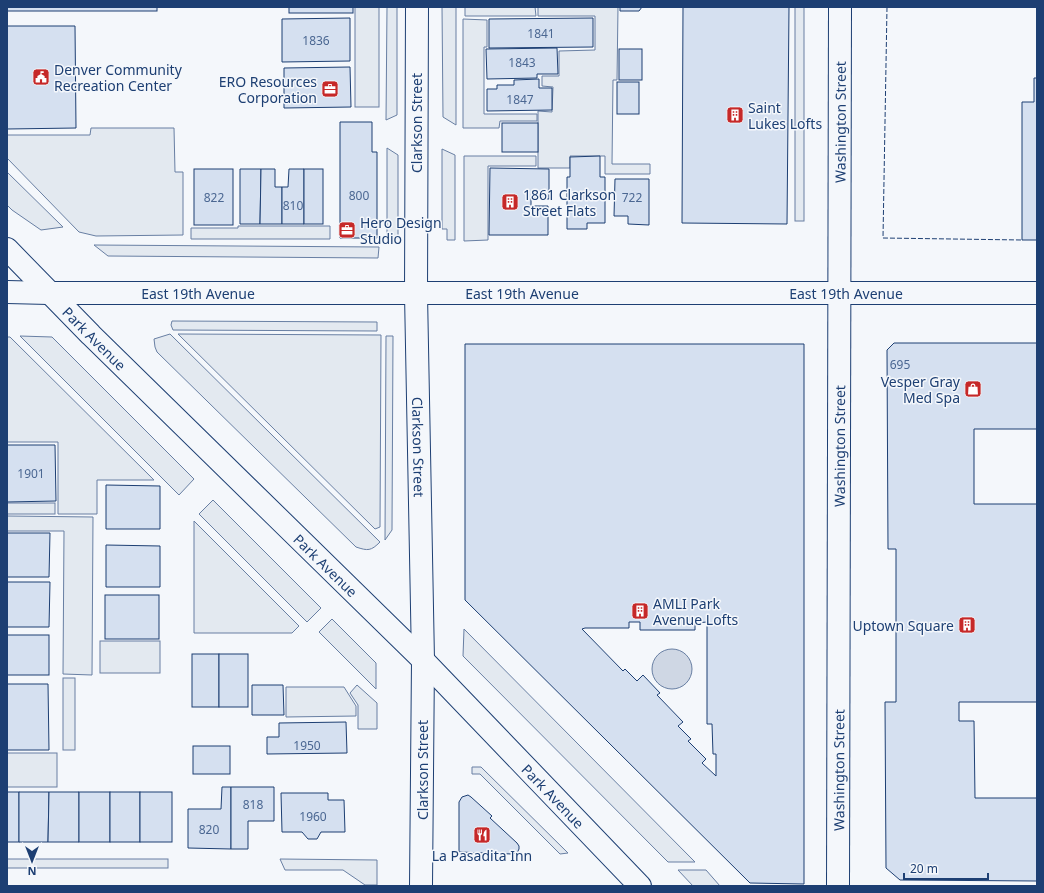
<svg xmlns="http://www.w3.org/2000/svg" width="1044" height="893" viewBox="0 0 1044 893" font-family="'Noto Sans',sans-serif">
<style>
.green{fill:#e3e9f0;stroke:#687fa3}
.water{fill:#cfd7e4;stroke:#687fa3}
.building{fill:#d5e0f0;stroke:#1d3f73;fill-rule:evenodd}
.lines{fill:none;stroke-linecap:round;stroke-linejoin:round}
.minor-casing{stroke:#1d3f73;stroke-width:24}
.tertiary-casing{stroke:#1d3f73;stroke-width:24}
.secondary-casing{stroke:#1d3f73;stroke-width:24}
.minor{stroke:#f4f7fb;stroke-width:22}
.tertiary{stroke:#f4f7fb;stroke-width:22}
.secondary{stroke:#f4f7fb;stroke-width:22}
.fence{stroke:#1d3f73;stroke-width:1;stroke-dasharray:5 2;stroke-linecap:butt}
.labels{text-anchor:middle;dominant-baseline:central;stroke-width:3;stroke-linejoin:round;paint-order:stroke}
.number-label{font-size:12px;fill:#4b6792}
.poi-label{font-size:14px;fill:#1d3f73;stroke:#f4f7fb;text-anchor:start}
.street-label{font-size:14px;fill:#1d3f73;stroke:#f4f7fb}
</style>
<rect width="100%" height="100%" fill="#f4f7fb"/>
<!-- green -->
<g class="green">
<rect x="355" y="7" width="24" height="100"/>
<polygon points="387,7 397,7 397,115 386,120"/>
<polygon points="442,7 456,7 456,125 443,117"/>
<polygon points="465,7 535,7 536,16 465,16"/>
<polygon points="538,7 618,7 617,80 613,80 612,164 650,164 650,174 605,174 605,156 570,156 570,168 538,168 538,111 552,112 553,87 542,86 542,76 559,76 559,51 595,50 595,16 538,16"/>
<rect x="795" y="7" width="9" height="214"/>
<polygon points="463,19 487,20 487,47 484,47 484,114 537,114 537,121 500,121 499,128 463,128"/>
<polygon points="91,128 174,128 175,172 183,172 183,235 96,236 79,232 7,158 7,135 90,135"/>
<polygon points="387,148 398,155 398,238 387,238"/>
<polygon points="442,149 455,155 455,240 447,240 447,229 442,229"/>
<polygon points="464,156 536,156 536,166 488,166 488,240 464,241"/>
<polygon points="7,172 63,227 41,230 12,210 7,205"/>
<polygon points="238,226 330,226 330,239 191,239 191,228 238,228"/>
<polygon points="94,245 379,247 378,258 108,256"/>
<polygon points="172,321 377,322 377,331 173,330 171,325"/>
<path d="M170,334L380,542C371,551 368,551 356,547L157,352L155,347L154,339Z"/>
<polygon points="178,334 381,335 380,527 375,529"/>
<polygon points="20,336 52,337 194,479 179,495"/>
<polygon points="386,336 393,336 392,530 385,540"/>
<polygon points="7,337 10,337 154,480 97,480 97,514 58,514 58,442 7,442"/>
<polygon points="213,500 321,608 307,622 199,514"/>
<rect x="7" y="503" width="48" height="11"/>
<polygon points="7,516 93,517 92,675 63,674 64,531 7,531"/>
<polygon points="194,521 299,626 292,633 194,633"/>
<polygon points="332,619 376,663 376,689 319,632"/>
<polygon points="464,629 695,862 668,862 463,656"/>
<rect x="100" y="641" width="60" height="32"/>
<rect x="63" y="678" width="12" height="72"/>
<polygon points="357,685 377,703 377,729 358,729 358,705 350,693"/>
<polygon points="286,687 344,687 356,706 356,716 286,717"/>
<rect x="7" y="753" width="50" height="34"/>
<polygon points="472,767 481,767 568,853 560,854 480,774 472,774"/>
<rect x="7" y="859" width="161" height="9"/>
<polygon points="280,859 377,860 377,885 365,885 343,870 285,870"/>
<polygon points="678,870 706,870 720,886 693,886"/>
</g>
<!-- water -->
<circle class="water" cx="672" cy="669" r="20"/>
<!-- building -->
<g class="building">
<rect x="7" y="7" width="150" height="4"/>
<rect x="289" y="7" width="64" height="6"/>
<polygon points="620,7 642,7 639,11 620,11"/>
<polygon points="683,7 789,7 787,224 682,223"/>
<polygon points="350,18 350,61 282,62 282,19"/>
<polygon points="593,18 593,47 489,48 489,19"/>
<polygon points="7,26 75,26 76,128 7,129"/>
<polygon points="557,48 558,74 537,74 537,78 487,79 486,49"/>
<rect x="619" y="49" width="23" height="31"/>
<polygon points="350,67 351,107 284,108 284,68"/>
<polygon points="1034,78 1037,78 1037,240 1022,240 1022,102 1034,102"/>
<polygon points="539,79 539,88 552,88 552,110 487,111 487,89 497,89 497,85 514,85 514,80"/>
<rect x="617" y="82" width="22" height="32"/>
<polygon points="340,122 372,122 372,152 377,152 377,238 340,238"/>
<rect x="502" y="123" width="36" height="29"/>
<polygon points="600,156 600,177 605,177 605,223 587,223 587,229 567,229 567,177 570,177 570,157"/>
<polygon points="490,168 549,169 549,199 531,198 531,206 548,206 548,235 489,235"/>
<rect x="194" y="169" width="39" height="56"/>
<polygon points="240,169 261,169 260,224 240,224"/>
<polygon points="261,169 275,169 275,187 282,187 282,224 260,224"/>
<polygon points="289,169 304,169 304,224 282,224 282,187 288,187"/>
<rect x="304" y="169" width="19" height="55"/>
<polygon points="615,179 649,179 649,225 628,224 628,216 614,216"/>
<polygon points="894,343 1037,343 1037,429 974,429 974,504 1037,504 1037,702 959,702 959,721 974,721 975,798 1037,798 1037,881 900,880 886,868 885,702 896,702 896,549 888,549 887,350"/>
<path d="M465,344H804V884L750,883L465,600ZM629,622H640V630H695V623L707,622V724H712L713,754H716V776L702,763L706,759L688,741L691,739L678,726L683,722L657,695L660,693L643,675L637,681L625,669L623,671L582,629L585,628H629Z"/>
<polygon points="7,445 55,445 56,501 7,502"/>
<polygon points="106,485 160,486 160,529 106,529"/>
<polygon points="7,533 50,533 49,577 7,577"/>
<polygon points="106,545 160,546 160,587 106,587"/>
<polygon points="7,582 50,582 49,627 7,627"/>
<rect x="105" y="595" width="54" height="44"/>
<rect x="7" y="635" width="42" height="40"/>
<rect x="192" y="654" width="27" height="53"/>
<rect x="219" y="654" width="29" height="53"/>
<polygon points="7,684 48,684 49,750 7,750"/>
<polygon points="252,685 283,685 284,715 252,715"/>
<polygon points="346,722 347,753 267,754 267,737 279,737 279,723"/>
<rect x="193" y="746" width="37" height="28"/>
<polygon points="222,787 231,787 231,849 188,848 188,809 221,809"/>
<polygon points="231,787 274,787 274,821 248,821 248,849 231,849"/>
<rect x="7" y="792" width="12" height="50"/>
<polygon points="19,792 49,792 48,842 19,842"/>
<polygon points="49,792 79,792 79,842 48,842"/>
<rect x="79" y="792" width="31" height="50"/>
<rect x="110" y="792" width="30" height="50"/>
<rect x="140" y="792" width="32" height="50"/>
<polygon points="281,793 328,793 328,800 344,800 345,832 321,832 317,839 308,839 302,832 282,832"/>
<polygon points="468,795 471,797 492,816 490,818 517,843 519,846 519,849 517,853 512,854 459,852 459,802 462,797"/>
</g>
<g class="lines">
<!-- minor casing -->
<g class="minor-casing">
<polyline id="minor" points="7,292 49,293"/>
</g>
<!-- tertiary casing -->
<g class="tertiary-casing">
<g id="tertiary">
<path id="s1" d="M417,7L416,294L423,660L421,886"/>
<path id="s2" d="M49,293H1037"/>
<path id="s3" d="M838,886L840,7"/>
</g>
</g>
<!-- secondary casing -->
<g class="secondary-casing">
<g id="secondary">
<path id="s4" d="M7,249L91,335L423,660L640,886"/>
</g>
</g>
<!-- minor -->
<use href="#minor" class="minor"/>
<!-- tertiary -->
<use href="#tertiary" class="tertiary"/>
<!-- secondary -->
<use href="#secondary" class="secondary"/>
<!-- fence -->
<polyline class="fence" points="887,7 883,238 1022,240"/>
</g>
<!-- icons -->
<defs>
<g id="civic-square" transform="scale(0.9)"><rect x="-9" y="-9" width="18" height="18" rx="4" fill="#c62828" stroke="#f4f7fb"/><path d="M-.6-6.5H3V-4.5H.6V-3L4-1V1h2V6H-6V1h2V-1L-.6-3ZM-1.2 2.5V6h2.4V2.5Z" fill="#fff"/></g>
<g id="office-square" transform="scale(0.9)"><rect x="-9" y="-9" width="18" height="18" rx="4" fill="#c62828" stroke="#f4f7fb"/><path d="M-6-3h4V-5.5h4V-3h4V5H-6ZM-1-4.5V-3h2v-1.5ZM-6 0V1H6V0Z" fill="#fff"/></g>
<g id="building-square" transform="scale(0.9)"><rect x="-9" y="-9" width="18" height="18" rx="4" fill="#c62828" stroke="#f4f7fb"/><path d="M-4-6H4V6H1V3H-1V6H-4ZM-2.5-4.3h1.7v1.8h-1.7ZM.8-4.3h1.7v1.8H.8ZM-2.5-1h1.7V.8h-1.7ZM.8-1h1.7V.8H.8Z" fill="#fff"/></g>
<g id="shop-square" transform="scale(0.9)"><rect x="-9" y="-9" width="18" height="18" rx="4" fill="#c62828" stroke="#f4f7fb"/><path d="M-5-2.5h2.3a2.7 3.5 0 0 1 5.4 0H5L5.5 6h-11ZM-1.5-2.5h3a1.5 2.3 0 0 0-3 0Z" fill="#fff"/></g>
<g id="restaurant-square" transform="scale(0.9)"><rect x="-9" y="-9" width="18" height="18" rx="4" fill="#c62828" stroke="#f4f7fb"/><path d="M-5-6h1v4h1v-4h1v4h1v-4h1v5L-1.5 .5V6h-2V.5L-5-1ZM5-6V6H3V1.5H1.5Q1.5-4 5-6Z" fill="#fff"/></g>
</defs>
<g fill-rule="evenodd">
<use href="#civic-square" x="41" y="77"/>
<use href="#office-square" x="330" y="89"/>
<use href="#building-square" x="735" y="115"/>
<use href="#building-square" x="510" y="202"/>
<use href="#office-square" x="347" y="230"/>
<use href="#shop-square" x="973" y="389"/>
<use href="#building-square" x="640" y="611"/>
<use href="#building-square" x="967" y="625"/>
<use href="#restaurant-square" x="482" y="835"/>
</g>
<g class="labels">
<!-- number labels -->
<g class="number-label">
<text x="541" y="33">1841</text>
<text x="316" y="40">1836</text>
<text x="522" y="62">1843</text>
<text x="520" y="99">1847</text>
<text x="359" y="195">800</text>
<text x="214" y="197">822</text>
<text x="632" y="197">722</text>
<text x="293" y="205">810</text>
<text x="900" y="364">695</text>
<text x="31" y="473">1901</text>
<text x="307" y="745">1950</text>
<text x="253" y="804">818</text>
<text x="313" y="816">1960</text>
<text x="209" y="829">820</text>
</g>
<!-- poi labels -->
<g class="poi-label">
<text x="54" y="69">Denver Community<tspan x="54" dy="16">Recreation Center</tspan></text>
<text x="317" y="81" text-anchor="end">ERO Resources<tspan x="317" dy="16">Corporation</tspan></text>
<text x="748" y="107">Saint<tspan x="748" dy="16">Lukes Lofts</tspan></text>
<text x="523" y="194">1861 Clarkson<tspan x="523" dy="16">Street Flats</tspan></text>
<text x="360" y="222">Hero Design<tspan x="360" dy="16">Studio</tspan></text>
<text x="960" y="381" text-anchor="end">Vesper Gray<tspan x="960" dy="16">Med Spa</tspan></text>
<text x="653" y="603">AMLI Park<tspan x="653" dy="16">Avenue Lofts</tspan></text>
<text x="954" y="625" text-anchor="end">Uptown Square</text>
<text x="482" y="855" text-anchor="middle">La Pasadita Inn</text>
</g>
<!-- street labels -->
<g class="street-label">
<text transform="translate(416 123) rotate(-90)">Clarkson Street</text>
<text stroke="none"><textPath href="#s3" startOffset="764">Washington Street</textPath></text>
<text stroke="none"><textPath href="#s2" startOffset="149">East 19th Avenue</textPath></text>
<text stroke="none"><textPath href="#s2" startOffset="473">East 19th Avenue</textPath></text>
<text stroke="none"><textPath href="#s2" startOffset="797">East 19th Avenue</textPath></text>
<text stroke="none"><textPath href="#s4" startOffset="125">Park Avenue</textPath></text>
<text stroke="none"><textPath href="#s3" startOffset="440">Washington Street</textPath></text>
<text stroke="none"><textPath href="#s1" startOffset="440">Clarkson Street</textPath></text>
<text stroke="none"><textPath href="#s4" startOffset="449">Park Avenue</textPath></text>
<text transform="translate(422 770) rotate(-90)">Clarkson Street</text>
<text stroke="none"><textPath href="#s3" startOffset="116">Washington Street</textPath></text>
<text stroke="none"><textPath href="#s4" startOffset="773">Park Avenue</textPath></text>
</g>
</g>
<!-- border -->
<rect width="1044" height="893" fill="none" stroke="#1d3f73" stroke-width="16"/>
<!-- north arrow -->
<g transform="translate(32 861) rotate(180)" stroke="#f4f7fb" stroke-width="3" paint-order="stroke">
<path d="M0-3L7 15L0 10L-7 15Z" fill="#1d3f73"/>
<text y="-6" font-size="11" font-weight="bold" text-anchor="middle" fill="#1d3f73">N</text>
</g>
<!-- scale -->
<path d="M904 873v6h84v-6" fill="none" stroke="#1d3f73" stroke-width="2"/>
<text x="910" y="873" font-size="12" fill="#1d3f73" stroke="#f4f7fb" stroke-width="3" paint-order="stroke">20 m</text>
</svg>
